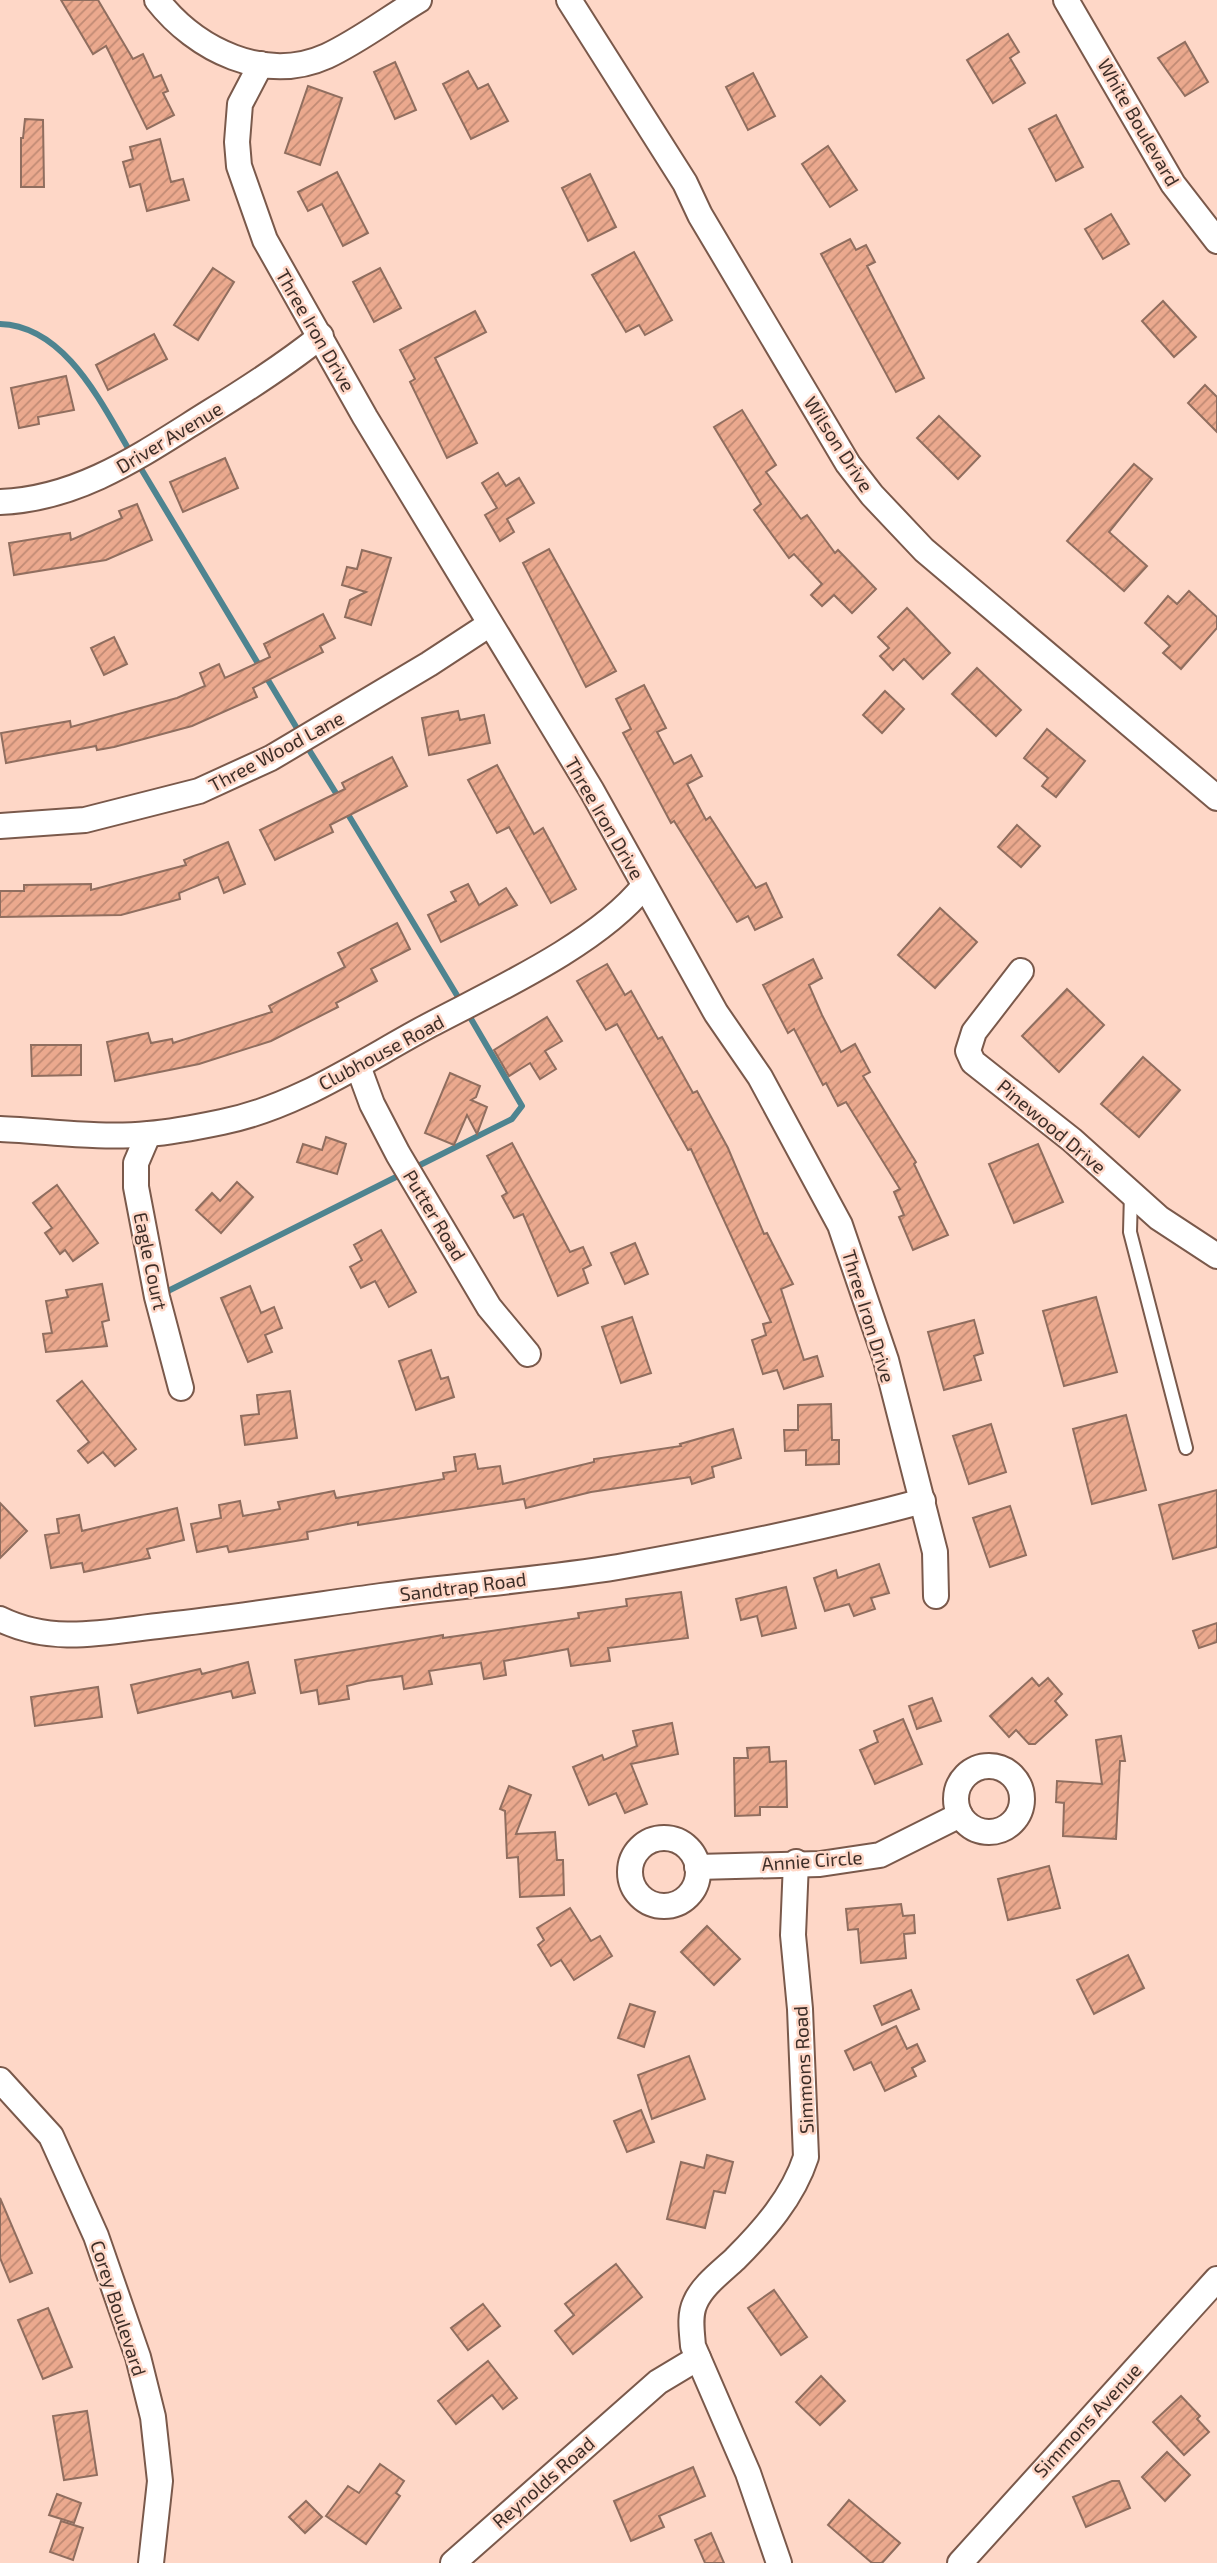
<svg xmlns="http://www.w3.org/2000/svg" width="1217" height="2563" viewBox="0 0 1217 2563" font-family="'Exo 2',sans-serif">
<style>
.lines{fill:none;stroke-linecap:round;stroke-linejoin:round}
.stream{stroke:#4e8490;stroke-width:6}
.building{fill:url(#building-hatch);stroke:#906e5f;stroke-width:2}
.service-casing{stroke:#7a594b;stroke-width:16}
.minor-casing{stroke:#7a594b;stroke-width:28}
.service{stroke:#fff;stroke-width:12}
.minor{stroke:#fff;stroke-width:24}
.labels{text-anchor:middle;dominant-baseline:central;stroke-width:5;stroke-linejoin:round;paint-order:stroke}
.street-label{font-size:19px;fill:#3d2e28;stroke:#fed7c7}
</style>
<defs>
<pattern id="building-hatch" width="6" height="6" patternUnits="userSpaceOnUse" patternTransform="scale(1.75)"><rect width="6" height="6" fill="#eba98e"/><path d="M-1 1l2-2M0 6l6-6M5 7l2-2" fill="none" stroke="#c08a74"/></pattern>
</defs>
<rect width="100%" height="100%" fill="#fed7c7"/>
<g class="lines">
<!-- stream -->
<g class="stream">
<path d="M0,324C66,326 102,405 131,453"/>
<polyline points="137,462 301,735"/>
<polyline points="306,745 339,798"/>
<polyline points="346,811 461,1002"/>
<polyline points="412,1169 512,1119 522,1106 467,1012"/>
<polyline points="162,1294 402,1174"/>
</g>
</g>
<!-- building -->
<g class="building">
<polygon points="61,0 98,0 133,59 143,54 154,78 161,75 168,91 163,93 174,115 147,129 106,46 93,54"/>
<polygon points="1008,34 1019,52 1010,58 1025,83 993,103 967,60"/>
<polygon points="1185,42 1208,82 1185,96 1158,58"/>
<polygon points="395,62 416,110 395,119 374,72"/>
<polygon points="468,71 478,89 488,84 508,121 471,139 443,84"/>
<polygon points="753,73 775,116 748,130 726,87"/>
<polygon points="308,86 342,98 320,165 285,153"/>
<polygon points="1056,115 1083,167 1056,181 1029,129"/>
<polygon points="25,119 43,120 44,187 21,187 21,138 23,138"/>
<polygon points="160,139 171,182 183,179 189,200 147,211 140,184 130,187 123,162 133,159 130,147"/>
<polygon points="828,146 857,190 830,207 802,164"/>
<polygon points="337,172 368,233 343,246 322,204 308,211 298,192"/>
<polygon points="590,174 616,227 588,241 562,188"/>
<polygon points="1111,214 1129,244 1103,259 1085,229"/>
<polygon points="850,239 856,250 866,245 875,262 867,266 924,378 896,392 821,254"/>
<polygon points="634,252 672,320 645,335 639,325 626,332 592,275"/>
<polygon points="213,268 234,282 198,340 174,325"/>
<polygon points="380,268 401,308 374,322 353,282"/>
<polygon points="1163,301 1196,337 1174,357 1142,321"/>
<polygon points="475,311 486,332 435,358 477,443 447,458 410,382 415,379 400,350"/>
<polygon points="154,334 167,359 108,390 96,365"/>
<polygon points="66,376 74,410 38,417 39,424 19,428 11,388"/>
<polygon points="1205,385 1217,397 1217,432 1188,403"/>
<polygon points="742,410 776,465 766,472 801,519 807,515 835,553 838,550 876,589 852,613 834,595 822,606 811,595 822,584 794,554 789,558 754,510 761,504 714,427"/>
<polygon points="939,416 980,456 958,479 917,438"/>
<polygon points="225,458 238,488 183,512 170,482"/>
<polygon points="1134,464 1152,479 1109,532 1147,566 1124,591 1067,541"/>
<polygon points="498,473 506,486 519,478 534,503 507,519 514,532 500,541 485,515 497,508 482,483"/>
<polygon points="137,504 152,540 106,560 14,575 9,543 70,533 71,540 122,518 119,511"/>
<polygon points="549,549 616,671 586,687 523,563"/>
<polygon points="362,550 391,558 371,625 345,617 350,600 366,592 342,585 347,567 357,569"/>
<polygon points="1189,591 1217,617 1217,628 1181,669 1163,653 1170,646 1145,623 1168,596 1177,604"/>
<polygon points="907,608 950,653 923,679 904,659 893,670 880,656 889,648 878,637"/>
<polygon points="323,614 335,638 320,646 323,652 253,688 257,697 192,726 114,747 97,750 96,746 6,763 1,733 70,721 71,727 177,698 205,686 200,673 219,664 225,678 270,657 264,644"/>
<polygon points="114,637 127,664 104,675 91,648"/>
<polygon points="977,668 1021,710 996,736 952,694"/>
<polygon points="644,685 666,728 657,732 674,764 691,755 702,776 687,784 706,820 710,817 756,888 766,883 782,917 755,930 748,916 737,922 674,821 671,823 623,733 631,729 616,699"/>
<polygon points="885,691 904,709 882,733 863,715"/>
<polygon points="458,711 460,720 484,715 490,743 429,755 422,718"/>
<polygon points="1047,729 1085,761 1056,797 1042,786 1048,778 1024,758"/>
<polygon points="392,757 407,786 330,825 333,832 275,860 260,830 345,789 342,783"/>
<polygon points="497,765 534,834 543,828 576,889 551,903 509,827 497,833 468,780"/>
<polygon points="1017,825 1040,846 1021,867 998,847"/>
<polygon points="228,842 245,884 224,893 218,877 179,893 180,899 121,915 0,917 0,891 24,891 24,885 91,884 91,890 186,865 184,860"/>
<polygon points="468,884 479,905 506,888 517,905 441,942 428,915 456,901 451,892"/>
<polygon points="940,908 977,942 935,988 898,955"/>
<polygon points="397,923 410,949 371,969 377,981 336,1003 338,1007 271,1041 199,1064 115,1081 107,1042 148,1033 151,1043 172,1039 173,1043 272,1012 269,1006 345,967 338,953"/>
<polygon points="813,959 822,978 809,985 822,1015 841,1052 855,1044 870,1072 863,1076 916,1162 914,1164 948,1235 913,1250 899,1217 904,1215 894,1192 900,1189 846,1102 838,1106 826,1083 823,1085 794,1029 788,1033 763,985"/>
<polygon points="607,964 625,995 631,991 658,1039 662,1037 693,1093 697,1091 728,1148 764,1234 767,1233 793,1284 781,1289 804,1360 817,1356 823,1376 784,1389 777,1370 763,1374 752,1340 766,1335 763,1324 771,1322 691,1149 688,1150 617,1024 606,1030 577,981"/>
<polygon points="1067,989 1104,1025 1059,1072 1022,1036"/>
<polygon points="547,1017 562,1041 545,1051 556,1069 540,1079 530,1063 509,1076 494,1050"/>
<polygon points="31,1045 81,1045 81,1075 32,1076"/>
<polygon points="1143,1057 1180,1090 1139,1137 1101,1104"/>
<polygon points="450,1073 480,1086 476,1097 471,1100 487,1107 477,1134 467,1115 454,1145 425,1133"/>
<polygon points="326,1137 346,1144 337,1174 297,1162 303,1144 322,1150"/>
<polygon points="512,1143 570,1252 583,1247 591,1265 583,1269 588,1283 558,1296 523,1214 514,1218 502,1196 507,1193 487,1156"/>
<polygon points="1038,1144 1063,1202 1014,1223 989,1164"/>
<polygon points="237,1182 253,1197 221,1233 196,1210 212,1193 220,1201"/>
<polygon points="57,1185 98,1243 73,1261 65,1250 60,1254 45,1233 52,1228 33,1203"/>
<polygon points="381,1230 416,1292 389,1307 375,1281 361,1288 350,1267 362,1260 354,1245"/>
<polygon points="635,1243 648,1274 625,1284 611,1253"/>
<polygon points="102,1284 109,1320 102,1322 107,1346 46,1352 43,1334 52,1333 46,1301 68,1297 66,1290"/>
<polygon points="250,1286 261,1313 274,1307 282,1328 265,1335 272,1352 248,1362 221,1298"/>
<polygon points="1096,1297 1117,1372 1064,1386 1043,1311"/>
<polygon points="632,1317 651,1373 621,1383 602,1327"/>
<polygon points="974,1320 983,1353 974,1356 981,1380 944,1390 928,1332"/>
<polygon points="431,1350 441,1379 448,1377 454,1397 416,1410 399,1361"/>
<polygon points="82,1381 136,1449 115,1466 103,1452 88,1463 78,1451 89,1442 57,1401"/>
<polygon points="290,1391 297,1438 245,1445 241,1416 259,1414 257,1395"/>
<polygon points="831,1404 832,1440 839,1440 839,1464 806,1465 806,1450 785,1451 784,1430 798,1430 798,1405"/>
<polygon points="1126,1415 1146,1490 1092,1504 1073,1429"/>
<polygon points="991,1424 1006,1472 969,1484 953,1436"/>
<polygon points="733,1429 741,1458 712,1467 714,1477 692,1484 690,1477 591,1492 526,1508 524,1499 358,1525 358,1522 307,1532 308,1539 229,1552 227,1546 197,1552 191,1524 221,1518 219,1505 240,1501 243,1516 280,1509 278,1502 334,1491 336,1498 444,1479 443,1473 456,1471 454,1457 475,1454 478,1469 500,1466 503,1484 594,1462 594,1459 681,1446 680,1444"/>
<polygon points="1217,1490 1217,1547 1173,1559 1159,1505"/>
<polygon points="0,1503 27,1531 0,1558"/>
<polygon points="1010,1506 1026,1555 990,1567 973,1518"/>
<polygon points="177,1508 184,1540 147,1549 150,1558 84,1572 82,1563 51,1568 45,1535 59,1533 57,1519 79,1515 82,1531"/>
<polygon points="879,1564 889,1593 871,1598 875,1609 854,1616 849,1604 825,1611 814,1578 836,1570 838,1578"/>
<polygon points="786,1587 796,1628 762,1636 757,1616 741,1620 736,1599"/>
<polygon points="681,1592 688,1638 608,1648 610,1661 571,1666 568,1649 504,1661 506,1675 484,1679 481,1663 429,1671 432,1684 404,1689 402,1676 367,1681 347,1686 349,1699 319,1704 317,1690 301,1693 295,1660 443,1635 443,1638 579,1618 578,1613 627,1606 626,1599"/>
<polygon points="1217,1623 1217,1642 1199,1648 1193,1631"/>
<polygon points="248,1662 255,1693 233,1698 231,1691 138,1713 131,1685 200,1669 202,1674"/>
<polygon points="1032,1678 1039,1686 1048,1678 1062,1694 1055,1701 1067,1715 1035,1744 1029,1744 1016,1730 1009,1737 990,1716"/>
<polygon points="98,1687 102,1717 35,1726 31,1697"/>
<polygon points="932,1698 941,1721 917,1729 909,1706"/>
<polygon points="903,1719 922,1764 875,1784 860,1750 878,1742 874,1731"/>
<polygon points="672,1723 678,1754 631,1764 647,1804 625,1813 616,1793 589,1805 573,1767 602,1755 604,1760 637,1746 633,1731"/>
<polygon points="1121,1736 1125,1761 1120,1761 1116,1839 1063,1836 1064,1803 1056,1802 1057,1781 1102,1784 1096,1740"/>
<polygon points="769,1747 770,1762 786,1761 787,1807 760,1807 760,1815 735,1816 734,1758 748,1758 747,1748"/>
<polygon points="509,1786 531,1795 516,1834 555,1832 557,1860 563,1860 564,1895 520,1897 518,1857 507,1858 505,1811 500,1809"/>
<polygon points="1049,1866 1060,1908 1008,1920 998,1879"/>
<polygon points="901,1904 903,1916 914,1915 915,1933 904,1934 906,1958 861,1963 858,1929 848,1930 846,1909"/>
<polygon points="570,1908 591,1941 600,1936 612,1956 574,1980 561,1960 551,1966 538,1945 544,1940 537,1928"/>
<polygon points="707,1926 740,1959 714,1985 681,1952"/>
<polygon points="1128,1955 1144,1988 1094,2014 1077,1980"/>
<polygon points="911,1990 919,2009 882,2025 874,2006"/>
<polygon points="630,2004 655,2012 644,2047 618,2038"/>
<polygon points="896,2026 907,2049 917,2044 925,2061 912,2068 916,2076 885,2091 871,2062 854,2070 845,2051"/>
<polygon points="689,2056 705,2099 652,2119 638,2075"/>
<polygon points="641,2110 654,2142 627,2152 614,2121"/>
<polygon points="707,2155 733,2162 725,2193 714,2191 705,2228 667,2219 681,2162 704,2168"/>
<polygon points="0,2198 32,2273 10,2282 0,2258"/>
<polygon points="616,2264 642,2297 573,2354 555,2331 574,2315 565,2304"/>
<polygon points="774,2290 807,2337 781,2355 748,2308"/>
<polygon points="483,2304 500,2326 468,2350 451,2328"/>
<polygon points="48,2308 72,2367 43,2379 18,2320"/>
<polygon points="488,2361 517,2398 503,2409 492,2395 456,2424 438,2401"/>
<polygon points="821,2376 845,2401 820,2425 796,2402"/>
<polygon points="1181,2396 1200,2416 1197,2419 1209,2432 1184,2455 1153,2422"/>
<polygon points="87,2411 97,2475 64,2480 53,2416"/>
<polygon points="1167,2452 1190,2475 1165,2501 1142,2477"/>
<polygon points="380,2464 404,2481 396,2493 400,2496 366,2544 326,2516 348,2486 359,2493"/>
<polygon points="693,2467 705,2496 659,2516 664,2527 631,2541 614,2501"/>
<polygon points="1112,2481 1119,2481 1130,2508 1086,2527 1073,2497"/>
<polygon points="57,2494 81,2503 74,2523 49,2515"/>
<polygon points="849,2500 900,2543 882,2563 872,2563 828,2525"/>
<polygon points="306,2501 322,2517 305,2533 289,2517"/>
<polygon points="61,2521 83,2528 73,2560 50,2552"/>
<polygon points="711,2533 724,2563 705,2563 695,2540"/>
</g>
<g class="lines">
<!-- service casing -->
<g class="service-casing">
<polyline id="service" points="1131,1193 1130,1232 1186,1448"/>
</g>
<!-- minor casing -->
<g class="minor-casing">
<g id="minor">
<path d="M157,0C196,50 265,84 327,56C359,41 389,18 419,0"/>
<polyline points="569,0 685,183 700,215 848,464 872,495 924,550 1217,798"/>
<polyline points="1066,0 1173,184 1217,241"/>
<polyline points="261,64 240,104 237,142 239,166 265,240 365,417 592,791 716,1013 760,1077 840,1225 886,1360 935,1552 936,1596"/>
<path d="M0,502C81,499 144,453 210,412C249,388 285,365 321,336"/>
<polyline points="0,826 85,820 199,791 271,758 429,664 490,624"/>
<polyline points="1021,971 974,1032 968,1051 973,1062 1072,1140 1159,1218 1217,1256"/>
<polyline points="358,1066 372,1104 398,1154 489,1307 528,1354"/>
<path d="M0,1129C49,1131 100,1139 148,1134C173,1132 198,1127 222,1122C297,1107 361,1062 428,1026C494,991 598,944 644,886"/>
<polyline points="148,1135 136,1163 136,1187 157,1297 181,1388"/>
<path d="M0,1619C55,1646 109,1631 166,1625C238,1617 309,1606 381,1596C460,1585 539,1580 618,1567C720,1549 823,1528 923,1501"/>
<circle cx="989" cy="1799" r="33"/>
<circle cx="664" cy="1872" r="34"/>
<polyline points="697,1867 820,1864 880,1855 960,1815"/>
<polyline points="0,2080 51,2136 96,2236 138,2357 153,2417 160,2481 151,2563"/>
<polyline points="453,2563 658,2382 698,2358"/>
<path d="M779,2563L748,2473L693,2346C692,2332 689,2316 695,2303C702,2286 721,2272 735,2259C764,2230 793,2197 806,2157L800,2009L793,1935L796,1862"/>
<polyline points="960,2563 1217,2279"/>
</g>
</g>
<!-- service -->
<use href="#service" class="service"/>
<!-- minor -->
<use href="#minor" class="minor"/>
</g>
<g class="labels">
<!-- street labels -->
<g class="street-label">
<text transform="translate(1139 122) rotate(60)">White Boulevard</text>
<text transform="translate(316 330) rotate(60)">Three Iron Drive</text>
<text transform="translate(169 437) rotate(-31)">Driver Avenue</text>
<text transform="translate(839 444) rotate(57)">Wilson Drive</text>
<text transform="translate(276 751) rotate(-28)">Three Wood Lane</text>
<text transform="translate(605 818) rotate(60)">Three Iron Drive</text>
<text transform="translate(381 1052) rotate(-28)">Clubhouse Road</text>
<text transform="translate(1052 1126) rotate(40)">Pinewood Drive</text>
<text transform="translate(435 1215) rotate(59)">Putter Road</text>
<text transform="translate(151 1261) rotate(78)">Eagle Court</text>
<text transform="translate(869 1316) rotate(73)">Three Iron Drive</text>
<text transform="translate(463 1586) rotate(-7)">Sandtrap Road</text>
<text transform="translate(812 1860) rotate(-4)">Annie Circle</text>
<text transform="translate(803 2070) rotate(-93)">Simmons Road</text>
<text transform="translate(119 2308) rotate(72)">Corey Boulevard</text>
<text transform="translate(1087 2420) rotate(-47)">Simmons Avenue</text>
<text transform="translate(543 2482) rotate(-41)">Reynolds Road</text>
</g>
</g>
</svg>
